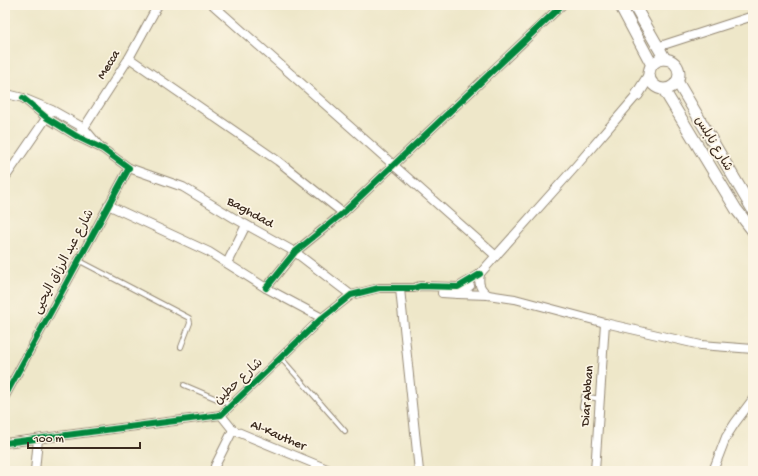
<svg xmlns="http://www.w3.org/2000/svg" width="758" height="476" viewBox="0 0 758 476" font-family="'Gochi Hand','Playpen Sans Arabic',sans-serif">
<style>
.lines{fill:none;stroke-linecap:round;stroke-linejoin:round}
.service-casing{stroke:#948874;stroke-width:6}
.minor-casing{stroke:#948874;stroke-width:10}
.secondary-casing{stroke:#948874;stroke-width:13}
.service{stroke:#fff;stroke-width:4}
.minor{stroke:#fff;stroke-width:8}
.secondary{stroke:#fff;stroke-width:11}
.cycleway-casing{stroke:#fcf5e5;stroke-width:8}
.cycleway{stroke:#00873e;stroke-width:6}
.labels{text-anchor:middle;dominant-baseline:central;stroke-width:3.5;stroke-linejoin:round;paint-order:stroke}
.street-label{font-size:13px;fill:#3b2a1e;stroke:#fcf5e5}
</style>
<rect width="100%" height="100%" fill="#fcf5e5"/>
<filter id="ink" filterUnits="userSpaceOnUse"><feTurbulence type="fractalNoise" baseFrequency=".025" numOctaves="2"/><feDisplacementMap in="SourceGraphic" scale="8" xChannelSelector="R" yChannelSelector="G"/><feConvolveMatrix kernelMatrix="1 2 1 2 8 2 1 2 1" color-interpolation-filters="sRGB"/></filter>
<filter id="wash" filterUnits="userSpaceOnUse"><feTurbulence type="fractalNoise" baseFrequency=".012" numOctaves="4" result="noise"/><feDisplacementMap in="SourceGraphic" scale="16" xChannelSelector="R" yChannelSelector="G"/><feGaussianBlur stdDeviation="0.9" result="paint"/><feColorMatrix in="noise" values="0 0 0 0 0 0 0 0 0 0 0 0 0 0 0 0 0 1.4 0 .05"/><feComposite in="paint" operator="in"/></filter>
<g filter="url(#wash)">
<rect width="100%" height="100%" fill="#eee7c9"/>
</g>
<g filter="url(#ink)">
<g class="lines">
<!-- service casing -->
<g class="service-casing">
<g id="service">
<polyline points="78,260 189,318 190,323 181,347"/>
<polyline points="281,358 345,431"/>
<polyline points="184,385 231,405"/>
<polyline points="582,407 584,396 600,399"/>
</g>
</g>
<!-- minor casing -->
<g class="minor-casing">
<g id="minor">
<polyline points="213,5 496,256"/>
<polyline points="657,47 753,16"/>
<polyline points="129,58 278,161 343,213"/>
<polyline points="5,95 11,95 23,98 52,110 84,128 100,147"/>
<polyline points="78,137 129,58 158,5"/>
<polyline points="129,168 183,187 234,218 295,252 351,295"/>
<polyline points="5,178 49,114"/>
<polyline points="108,205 209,252 266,288 322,318"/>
<polyline points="227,263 246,225"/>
<path d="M480,274C478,284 480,289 488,295"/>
<polyline points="477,277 576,166 637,95"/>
<polyline points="266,288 295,252 343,213 562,5"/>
<polyline points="400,289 419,471"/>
<polyline points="442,293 458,294 470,286"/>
<polyline points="458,294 488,295 515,299 605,323 701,345 753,349"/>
<polyline points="5,396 129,168 103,149 78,137 47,118 23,98"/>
<polyline points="221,415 233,430 332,471"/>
<polyline points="5,443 221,415 322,318 351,295 379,288 414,288 420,286 458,287 480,274"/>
<polyline points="35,471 38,439"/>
<polyline points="214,471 215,466 233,430"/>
<polyline points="595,471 605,323"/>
<polyline points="713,471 726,437 735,423 753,399"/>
</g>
</g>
<!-- secondary casing -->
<g class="secondary-casing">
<g id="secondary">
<polyline points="620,5 652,65"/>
<polyline points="634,5 665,59"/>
<circle cx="664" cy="74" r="15"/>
<polyline points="677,81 753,210"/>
<polyline points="664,90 736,209 753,231"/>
<polyline points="637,95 649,76"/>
</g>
</g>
<!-- service -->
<use href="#service" class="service"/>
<!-- minor -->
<use href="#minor" class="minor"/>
<!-- secondary -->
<use href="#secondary" class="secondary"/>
<!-- cycleway casing -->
<g class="cycleway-casing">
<g id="cycleway">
<polyline points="266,288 295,252 343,213 562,5"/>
<polyline points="5,396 129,168 103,149 78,137 47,118 23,98"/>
<polyline points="5,443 221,415 322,318 351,295 379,288 414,288 420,286 458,287 480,274"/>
</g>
</g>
<!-- cycleway -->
<use href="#cycleway" class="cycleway"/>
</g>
</g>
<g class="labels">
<!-- street labels -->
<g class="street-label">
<text transform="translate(109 65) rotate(-58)">Mecca</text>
<text transform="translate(713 144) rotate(59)">شارع نابلس</text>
<text transform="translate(250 213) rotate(29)">Baghdad</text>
<text transform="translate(64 262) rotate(-62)">شارع عبد الرزاق اليحيى</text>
<text transform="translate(239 382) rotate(-43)">شارع حطين</text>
<text transform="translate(588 396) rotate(-86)">Diar Abban</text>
<text transform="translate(278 436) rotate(23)">Al-Kauther</text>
</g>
</g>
<!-- margin -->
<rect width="758" height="476" fill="none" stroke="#fcf5e5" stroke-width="20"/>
<!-- scale -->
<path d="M28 442v6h112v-6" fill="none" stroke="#3b2a1e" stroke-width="2"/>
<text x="34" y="442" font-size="12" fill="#3b2a1e" stroke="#fcf5e5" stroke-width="3" paint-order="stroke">100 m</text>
</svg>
